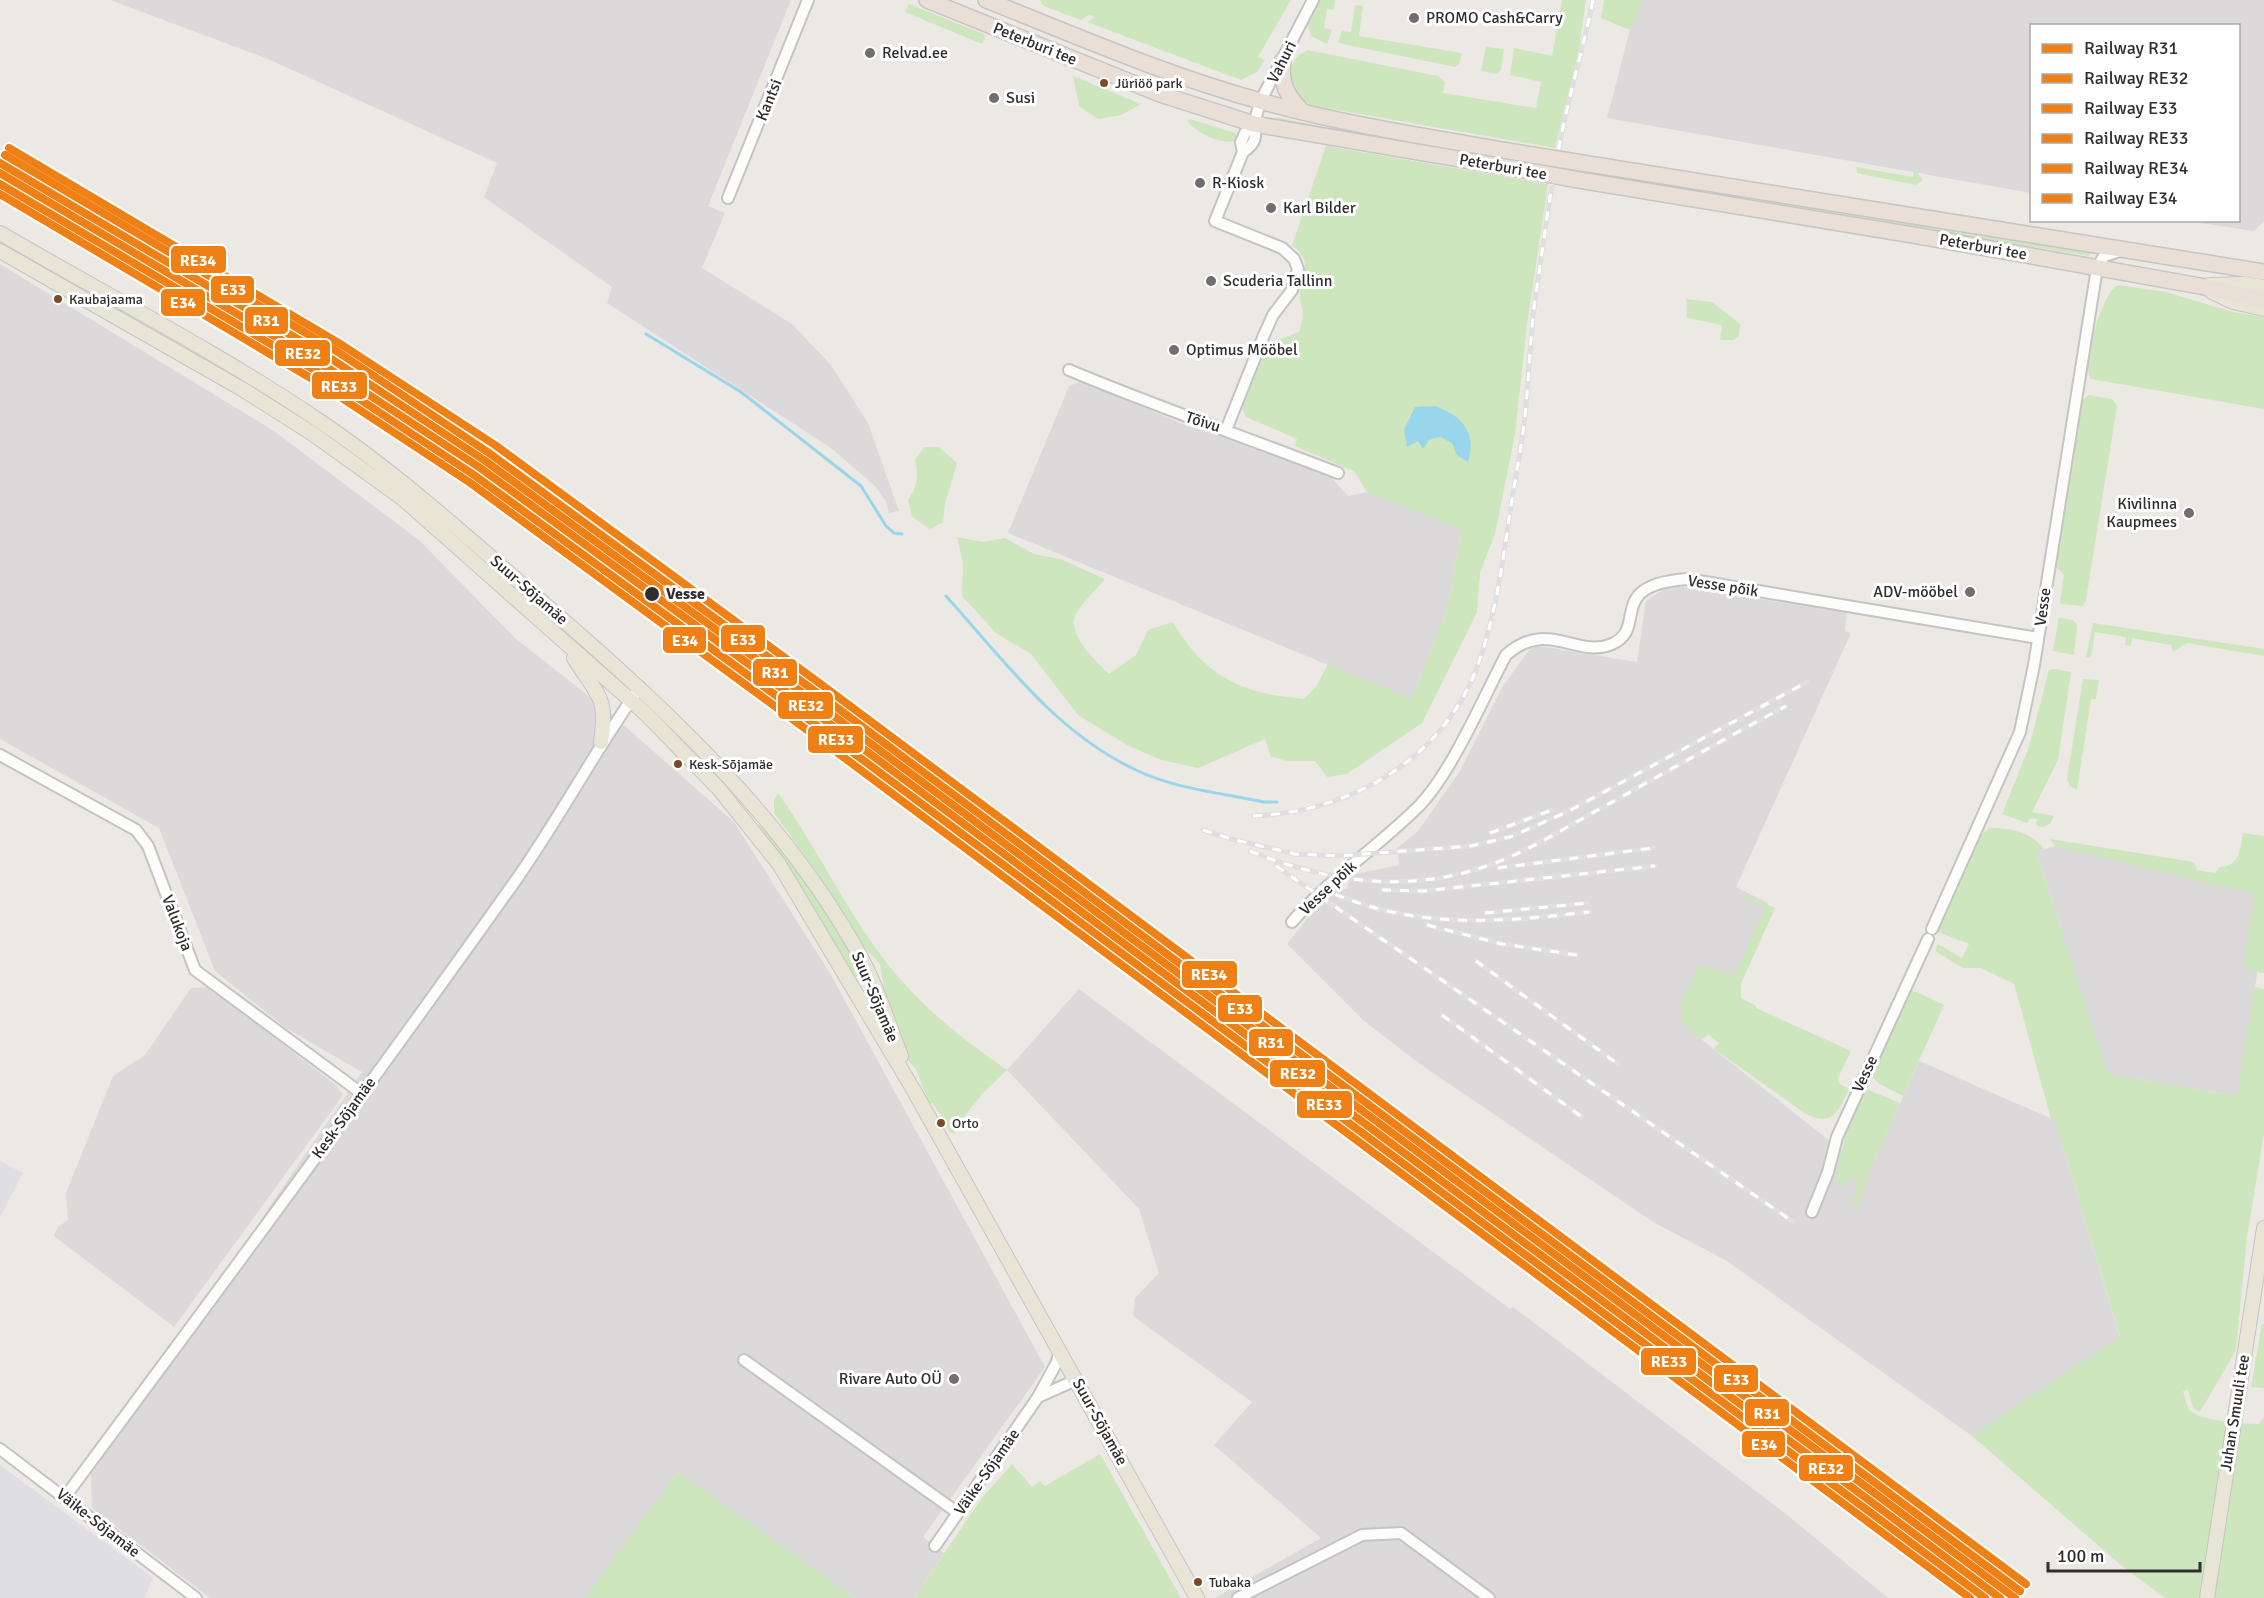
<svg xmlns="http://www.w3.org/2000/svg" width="2264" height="1598" viewBox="0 0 2264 1598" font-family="Signika,sans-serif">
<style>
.industrial{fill:#dcd9db}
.airport{fill:#dfdee2}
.green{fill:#cee6be}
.water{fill:#99d6ec}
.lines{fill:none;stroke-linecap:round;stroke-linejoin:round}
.stream{stroke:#99d6ec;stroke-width:3}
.minor-casing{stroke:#c5c4c5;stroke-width:14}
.major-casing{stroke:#c6c5c4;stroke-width:16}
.highway-casing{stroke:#c6c5c4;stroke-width:18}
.minor{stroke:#fcfcfb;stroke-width:10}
.major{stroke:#e8e4d6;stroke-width:14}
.highway{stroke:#eadfd6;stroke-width:15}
.rail-casing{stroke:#dfdfe1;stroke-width:5}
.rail{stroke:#fff;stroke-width:3;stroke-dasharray:9;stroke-linecap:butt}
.highway-bridge-casing{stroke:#c6c5c4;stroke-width:18;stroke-linecap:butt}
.highway-bridge{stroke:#eadfd6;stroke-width:15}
.rail-1-casing{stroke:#fff;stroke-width:12}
.rail-2-casing{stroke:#fff;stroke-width:12}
.rail-3-casing{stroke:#fff;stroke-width:12}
.rail-4-casing{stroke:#fff;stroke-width:12}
.rail-5-casing{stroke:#fff;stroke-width:12}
.rail-6-casing{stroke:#fff;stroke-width:12}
.rail-1{stroke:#ef8016;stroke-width:8}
.rail-2{stroke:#ef8016;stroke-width:8}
.rail-3{stroke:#ef8016;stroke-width:8}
.rail-4{stroke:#ef8016;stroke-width:8}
.rail-5{stroke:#ef8016;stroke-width:8}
.rail-6{stroke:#ef8016;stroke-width:8}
.poi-dot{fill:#706f6e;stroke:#fff;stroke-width:2}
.bus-dot{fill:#7a4b2a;stroke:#fff;stroke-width:2}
.stop-dot{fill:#2e2e2e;stroke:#fff;stroke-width:2}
.labels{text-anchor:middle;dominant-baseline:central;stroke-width:6;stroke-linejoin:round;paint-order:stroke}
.bus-label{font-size:14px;fill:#2e2e2e;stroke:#fff;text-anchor:start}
.poi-label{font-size:16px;fill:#2e2e2e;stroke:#fff;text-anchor:start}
.street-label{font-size:16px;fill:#2e2e2e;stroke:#fff}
.stop-label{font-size:16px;font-weight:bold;fill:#2e2e2e;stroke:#fff;text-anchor:start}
.line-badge{stroke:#fff;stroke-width:2}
.badge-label{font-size:16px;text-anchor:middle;font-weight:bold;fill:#fff}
</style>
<rect width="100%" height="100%" fill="#ece8e4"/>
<!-- industrial -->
<g class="industrial">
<polygon points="110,0 791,0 708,206 725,213 702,268 792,324 831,365 868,423 899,511 889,513 886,501 875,486 831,448 607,303 612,287 484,197 497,163 268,59"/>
<polygon points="1644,0 2264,0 2264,221 2254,231 2187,221 2238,220 2238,26 2032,26 2031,193 1607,118 1630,30"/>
<polygon points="0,264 274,431 419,540 516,639 603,707 734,822 831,975 1045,1367 923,1537 944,1553 914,1598 856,1598 678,1472 585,1598 210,1598 92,1508 91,1473 170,1362 272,1203 362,1072 286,1028 215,971 159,828 0,739"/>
<polygon points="1082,381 1192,428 1214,430 1329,475 1348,496 1367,492 1462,530 1446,614 1411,699 1008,533 1069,386"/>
<polygon points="1671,585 1847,613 1845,631 1851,633 1736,887 1768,903 1734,979 1682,1024 1869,1172 1919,1061 2055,1120 2120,1338 1972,1436 1727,1261 1653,1222 1420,1064 1364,1021 1287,944 1320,902 1324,903 1336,888 1347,889 1351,875 1399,865 1397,848 1418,831 1460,771 1503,686 1533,645 1637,662 1646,601"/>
<polygon points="2058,845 2264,895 2264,932 2237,1096 2108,1074 2036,852"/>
<polygon points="209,987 337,1086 343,1095 174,1327 54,1236 58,1227 68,1220 66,1193 113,1076 145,1055 191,988"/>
<polygon points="1079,989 1510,1309 1513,1307 1786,1514 1888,1598 1215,1598 1321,1538 1214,1445 1252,1402 1133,1316 1135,1298 1159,1273 1139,1209 1007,1070"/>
</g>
<!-- airport -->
<g class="airport">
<polygon points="0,1161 23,1173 0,1217"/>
<polygon points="0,1465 153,1578 144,1598 0,1598"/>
</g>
<!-- green -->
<g class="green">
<polygon points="1040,0 1291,0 1258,57 1265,60 1257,72 1241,80 1087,22 1095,17 1089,15 1081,20 1044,6"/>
<polygon points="1320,0 1336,0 1333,10 1327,9 1324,28 1332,30 1327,44 1311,36 1308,26"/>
<path d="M1562,0H1586L1579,50L1555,148L1314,106C1294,98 1281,79 1296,58C1299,54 1305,53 1307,50L1438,76L1445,82L1443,93L1536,108L1541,82L1510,75L1514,48L1552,56Z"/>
<polygon points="1604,0 1644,0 1630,30 1601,18"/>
<polygon points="909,4 986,35 982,44 905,12"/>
<polygon points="1355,5 1363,6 1359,36 1462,53 1459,65 1455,67 1338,43 1342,31 1351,32"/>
<polygon points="1486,47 1504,49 1501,69 1497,74 1481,71"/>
<polygon points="1073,76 1141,104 1121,115 1098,119 1079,106"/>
<polygon points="1277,117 1322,127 1531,161 1531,164 1324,130 1275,118"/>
<path d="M1190,119L1235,133L1238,139C1227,148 1193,132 1187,120Z"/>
<path d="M1326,146L1548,184L1527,325L1515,434L1495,534L1480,572L1477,612L1422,723L1347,774L1327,777L1315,761H1288L1271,757L1265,739L1198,768L1161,760L1127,745L1078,715L1031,654L996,633L962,596L963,563L957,537L983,542L1005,538L1034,554L1060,559L1105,579C1098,588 1078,607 1075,616C1068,636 1097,662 1109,674L1136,655L1148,630L1173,622C1204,676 1242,694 1304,699L1316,687L1328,664L1411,699L1446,614L1462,530L1367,492L1355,472L1295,446L1297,439L1246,417L1242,407L1268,344L1299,332C1307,308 1300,313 1300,294C1300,271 1315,264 1292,245Z"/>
<polygon points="1856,167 1913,177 1914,169 1923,180 1916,185 1857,173"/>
<polygon points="1575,168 2066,248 2091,252 2089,256 1574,171"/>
<path d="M2118,285L2166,292L2233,312L2264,317V409L2091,379C2081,367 2102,292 2118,285Z"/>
<polygon points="1686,299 1712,302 1740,324 1739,335 1734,340 1720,340 1722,325 1687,318"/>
<polygon points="2088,395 2112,399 2117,406 2086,600 2083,606 2060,604 2064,575 2056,566 2080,403"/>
<path d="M924,447H939L957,463L945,504L943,522L930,529L912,517L908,500C917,487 919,476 915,460Z"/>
<polygon points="2059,618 2073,620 2077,625 2074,655 2053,651"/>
<polygon points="2093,623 2264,649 2264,656 2187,643 2173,652 2171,645 2132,638 2131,646 2125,645 2126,637 2095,632 2091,657 2088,658 2086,657"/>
<polygon points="2055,669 2071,672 2058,760 2032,812 2054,816 2050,824 2042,827 2036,825 2037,819 2030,818 2027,823 2002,814 2029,747 2049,670"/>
<polygon points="2083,679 2099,680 2096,699 2091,699 2077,790 2070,786 2067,779"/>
<path d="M778,793C824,857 856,934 911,991C940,1022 973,1046 1007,1070L983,1093L955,1128V1134L949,1132L944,1119L932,1103L929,1104L916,1069L906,1059L885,996L880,964L862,945L825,884L774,813V800Z"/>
<polygon points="760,824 816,894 859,968 857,976 853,976 847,969 791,870 757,827"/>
<path d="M1990,828C2010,828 2032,832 2044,849L2036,852L2108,1074L2237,1096L2254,987L2264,989V1133L2247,1237L2236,1350L2200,1412L2193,1408L2188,1390L2183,1391C2185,1397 2186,1404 2189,1409C2196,1421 2245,1424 2259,1424L2264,1416V1598H2165L2123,1567L1972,1436L2120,1337L2055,1120L2051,1119L2014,984L1981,968H1963L1935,951L1938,944L1962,958L1969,944L1935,931L1980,836Z"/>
<path d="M2243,833L2264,836V973L2248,970L2244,963L2254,894L2055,846L2050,839L2194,862L2197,870L2215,873L2220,867C2240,866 2240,850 2243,833Z"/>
<path d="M1745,895L1775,908L1741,984V998L1756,1006V1008L1851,1051L1838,1078L1840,1084L1849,1089C1838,1112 1833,1127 1806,1114L1714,1049L1719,1043L1708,1034L1702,1040L1682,1024L1680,1003L1699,964L1734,976L1765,908L1743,898Z"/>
<polygon points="1909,991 1917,992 1944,1005 1903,1096 1878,1083 1871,1075"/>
<path d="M1866,1089L1900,1103L1869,1172L1857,1208L1853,1205L1857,1180L1849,1176L1845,1186L1839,1185L1835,1177C1843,1154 1848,1105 1866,1089Z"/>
<polygon points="2262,1324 2264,1324 2264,1388 2251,1387"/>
<polygon points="1100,1454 1181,1598 914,1598 981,1499 1012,1464 1032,1487 1040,1481 1045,1486"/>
<polygon points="678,1472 856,1598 585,1598"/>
</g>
<!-- water -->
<path class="water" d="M1434,406C1460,414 1478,432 1468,462L1457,455L1452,443L1440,437L1429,440L1423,449L1418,441L1407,447L1404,430L1415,407Z"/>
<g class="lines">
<!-- stream -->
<g class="stream">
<polyline points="646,334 741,392 861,486 886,526 894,533 902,534"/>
<path d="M946,596C1004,660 1056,733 1136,770C1175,789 1222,793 1264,802H1277"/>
</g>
<!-- minor casing -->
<g class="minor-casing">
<g id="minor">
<path d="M1243,152C1255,144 1257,138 1254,124"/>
<polyline points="728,198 808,0"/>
<path d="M1069,370C1157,407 1248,438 1338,473"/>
<polyline points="1226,430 1264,335 1273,315 1292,290 1298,269 1294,259 1282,248 1215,221 1243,152 1241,142 1245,133 1254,124 1260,102 1313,0"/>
<polyline points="0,755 136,830 148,846 195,970 361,1093"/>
<path d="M1292,922C1330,878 1379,846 1420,805C1453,770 1483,698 1506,655C1547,618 1577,659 1612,644C1649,628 1604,585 1687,579L2038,638"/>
<polyline points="1932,929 2020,732 2034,665 2097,268 2104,256 2120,251"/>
<polyline points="1812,1212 1828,1172 1837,1137 1928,939"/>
<polyline points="744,1360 958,1513"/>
<polyline points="1038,1397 1076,1380"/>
<polyline points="0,1449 196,1598"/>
<path d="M65,1497C217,1292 369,1087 516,880C560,817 596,749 640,687"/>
<polyline points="935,1546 1038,1397 1057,1362 1060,1350"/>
<polyline points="1238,1598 1362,1535 1401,1533 1489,1598"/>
</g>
</g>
<!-- major casing -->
<g class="major-casing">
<g id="major">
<path d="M0,233C106,295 216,351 318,420C394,471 463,533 532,593C658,702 784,814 864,963C879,992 889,1026 901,1056"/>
<polyline points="0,251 242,389 313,434 402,498 646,714 719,789 779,864 913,1089 1197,1598"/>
<polyline points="2209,285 2244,284 2264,287"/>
<polyline points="2212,292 2233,302 2264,309"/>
<path d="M574,658C597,696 608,694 601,742"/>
<polyline points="2207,1598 2264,1228"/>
</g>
</g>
<!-- highway casing -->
<g class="highway-casing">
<g id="highway">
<polyline points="927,0 1160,94 1254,124 1529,171"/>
<path d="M986,0C1077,36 1166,75 1260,101C1349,126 1441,139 1532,155"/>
<path d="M1283,60C1280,84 1287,96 1303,112"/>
<polyline points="1576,162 2264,272"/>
<polyline points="1573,179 1919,236 2200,286 2264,300"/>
</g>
</g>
<!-- minor -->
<use href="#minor" class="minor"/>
<!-- major -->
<use href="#major" class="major"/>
<!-- highway -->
<use href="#highway" class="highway"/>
<!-- rail casing -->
<g class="rail-casing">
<g id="rail">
<path d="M1253,816C1349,812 1442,761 1477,667C1494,622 1501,573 1508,526C1513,489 1521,452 1525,416C1529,377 1530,338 1535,300C1543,246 1550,190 1561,137C1570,91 1584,46 1593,0"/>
<polyline points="1203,830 1235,840 1295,854 1338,856 1471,846 1510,837 1567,812 1807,682"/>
<polyline points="1490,833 1552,810"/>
<path d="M1250,851C1336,886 1423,895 1510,857C1546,841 1580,819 1614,801C1671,769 1728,737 1786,706"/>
<polyline points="1276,866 1792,1221"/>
<polyline points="1498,868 1653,848"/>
<path d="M1319,887C1409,930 1493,923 1589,912"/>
<polyline points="1382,890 1424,891 1655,866"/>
<polyline points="1485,913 1588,903"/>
<polyline points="1427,925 1502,944 1577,955"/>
<polyline points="1476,961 1618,1064"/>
<polyline points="1442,1015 1582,1117"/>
</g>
</g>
<!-- rail -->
<use href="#rail" class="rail"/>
<!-- highway-bridge casing -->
<g class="highway-bridge-casing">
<g id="highway-bridge">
<polyline points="1532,155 1576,162"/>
<polyline points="1529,171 1573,179"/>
</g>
</g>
<!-- highway-bridge -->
<use href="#highway-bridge" class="highway-bridge"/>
<!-- rail-1 casing -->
<g class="rail-1-casing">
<polyline id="rail-1" points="0,163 333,360 484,460 811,699 2015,1598"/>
</g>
<!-- rail-2 casing -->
<g class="rail-2-casing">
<polyline id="rail-2" points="0,173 328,368 479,467 806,706 2000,1598"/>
</g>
<!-- rail-3 casing -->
<g class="rail-3-casing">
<polyline id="rail-3" points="5,155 338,352 489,453 816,692 2020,1591"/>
</g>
<!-- rail-4 casing -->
<g class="rail-4-casing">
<polyline id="rail-4" points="0,184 323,375 474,475 800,713 1985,1598"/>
</g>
<!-- rail-5 casing -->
<g class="rail-5-casing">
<polyline id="rail-5" points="9,148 342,345 495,445 822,685 2026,1584"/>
</g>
<!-- rail-6 casing -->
<g class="rail-6-casing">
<polyline id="rail-6" points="0,194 319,383 469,482 795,721 1970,1598"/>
</g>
<!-- rail-1 -->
<use href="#rail-1" class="rail-1"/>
<!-- rail-2 -->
<use href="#rail-2" class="rail-2"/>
<!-- rail-3 -->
<use href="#rail-3" class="rail-3"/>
<!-- rail-4 -->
<use href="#rail-4" class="rail-4"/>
<!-- rail-5 -->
<use href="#rail-5" class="rail-5"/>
<!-- rail-6 -->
<use href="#rail-6" class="rail-6"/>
</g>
<!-- markers -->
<g class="poi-dot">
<circle cx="1414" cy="18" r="6"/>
<circle cx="870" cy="53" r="6"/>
<circle cx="994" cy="98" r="6"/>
<circle cx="1200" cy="183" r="6"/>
<circle cx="1271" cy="208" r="6"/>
<circle cx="1211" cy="281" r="6"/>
<circle cx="1174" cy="350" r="6"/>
<circle cx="2189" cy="513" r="6"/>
<circle cx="1970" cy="592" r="6"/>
<circle cx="954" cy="1379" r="6"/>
</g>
<g class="bus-dot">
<circle cx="1104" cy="83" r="5"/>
<circle cx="58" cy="299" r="5"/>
<circle cx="678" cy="764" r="5"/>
<circle cx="941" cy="1123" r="5"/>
<circle cx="1198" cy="1582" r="5"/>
</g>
<circle class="stop-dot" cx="652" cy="594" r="8"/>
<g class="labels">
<!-- bus labels -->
<g class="bus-label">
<text x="1115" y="83">Jüriöö park</text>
<text x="69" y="299">Kaubajaama</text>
<text x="689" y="764">Kesk-Sõjamäe</text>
<text x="952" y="1123">Orto</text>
<text x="1209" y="1582">Tubaka</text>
</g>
<!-- poi labels -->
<g class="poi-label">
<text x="1426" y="18">PROMO Cash&amp;Carry</text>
<text x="882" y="53">Relvad.ee</text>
<text x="1006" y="98">Susi</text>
<text x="1212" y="183">R-Kiosk</text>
<text x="1283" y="208">Karl Bilder</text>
<text x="1223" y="281">Scuderia Tallinn</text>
<text x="1186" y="350">Optimus Mööbel</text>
<text x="2177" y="504" text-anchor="end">Kivilinna<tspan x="2177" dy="18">Kaupmees</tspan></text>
<text x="1958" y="592" text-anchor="end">ADV-mööbel</text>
<text x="942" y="1379" text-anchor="end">Rivare Auto OÜ</text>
</g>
<!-- street labels -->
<g class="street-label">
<text transform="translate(1035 44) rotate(22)">Peterburi tee</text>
<text transform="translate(1282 62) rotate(-63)">Vahuri</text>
<text transform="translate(769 100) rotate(-68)">Kantsi</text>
<text transform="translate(1503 167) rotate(10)">Peterburi tee</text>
<text transform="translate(1983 247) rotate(10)">Peterburi tee</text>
<text transform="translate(1203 422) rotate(18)">Tõivu</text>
<text transform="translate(1723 586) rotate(9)">Vesse põik</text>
<text transform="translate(529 590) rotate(41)">Suur-Sõjamäe</text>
<text transform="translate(2043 607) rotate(-82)">Vesse</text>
<text transform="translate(1328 888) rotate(-43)">Vesse põik</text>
<text transform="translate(177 923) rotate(69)">Valukoja</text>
<text transform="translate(875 997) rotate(67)">Suur-Sõjamäe</text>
<text transform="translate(1865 1074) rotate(-65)">Vesse</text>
<text transform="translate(344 1118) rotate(-54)">Kesk-Sõjamäe</text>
<text transform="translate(2235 1413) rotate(-81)">Juhan Smuuli tee</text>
<text transform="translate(1100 1422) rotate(61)">Suur-Sõjamäe</text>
<text transform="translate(987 1472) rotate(-55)">Väike-Sõjamäe</text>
<text transform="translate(98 1523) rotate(38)">Väike-Sõjamäe</text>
</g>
<!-- stop labels -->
<g class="stop-label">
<text x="666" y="594">Vesse</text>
</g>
</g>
<g class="line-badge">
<rect x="170" y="245" width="57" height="29" rx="6" fill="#ef8016"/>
<rect x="210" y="275" width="45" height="29" rx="6" fill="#ef8016"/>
<rect x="160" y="288" width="46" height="29" rx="6" fill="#ef8016"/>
<rect x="244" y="306" width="45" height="29" rx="6" fill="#ef8016"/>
<rect x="274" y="339" width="57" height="28" rx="6" fill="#ef8016"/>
<rect x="311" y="371" width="57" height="29" rx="6" fill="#ef8016"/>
<rect x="720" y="624" width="46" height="29" rx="6" fill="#ef8016"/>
<rect x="662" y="626" width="45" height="28" rx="6" fill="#ef8016"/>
<rect x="752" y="658" width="46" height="29" rx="6" fill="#ef8016"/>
<rect x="777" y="691" width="57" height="29" rx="6" fill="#ef8016"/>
<rect x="807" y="725" width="57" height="29" rx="6" fill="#ef8016"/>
<rect x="1181" y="960" width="57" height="29" rx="6" fill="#ef8016"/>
<rect x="1217" y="994" width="46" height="29" rx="6" fill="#ef8016"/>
<rect x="1248" y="1028" width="46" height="29" rx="6" fill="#ef8016"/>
<rect x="1269" y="1059" width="57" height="29" rx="6" fill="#ef8016"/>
<rect x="1296" y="1090" width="57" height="29" rx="6" fill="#ef8016"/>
<rect x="1640" y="1347" width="57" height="29" rx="6" fill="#ef8016"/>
<rect x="1713" y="1364" width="46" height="29" rx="6" fill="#ef8016"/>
<rect x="1744" y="1398" width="46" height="29" rx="6" fill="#ef8016"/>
<rect x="1741" y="1430" width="45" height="28" rx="6" fill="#ef8016"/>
<rect x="1798" y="1454" width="56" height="28" rx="6" fill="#ef8016"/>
</g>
<g class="badge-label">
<text x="198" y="266">RE34</text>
<text x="233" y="295">E33</text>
<text x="183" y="308">E34</text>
<text x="266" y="326">R31</text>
<text x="303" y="359">RE32</text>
<text x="339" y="392">RE33</text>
<text x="743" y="645">E33</text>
<text x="685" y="646">E34</text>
<text x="775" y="678">R31</text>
<text x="806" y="711">RE32</text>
<text x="836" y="745">RE33</text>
<text x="1209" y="980">RE34</text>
<text x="1240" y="1014">E33</text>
<text x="1271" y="1048">R31</text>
<text x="1298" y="1079">RE32</text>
<text x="1324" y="1110">RE33</text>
<text x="1669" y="1367">RE33</text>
<text x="1736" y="1385">E33</text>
<text x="1767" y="1419">R31</text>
<text x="1764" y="1450">E34</text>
<text x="1826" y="1474">RE32</text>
</g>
<!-- legend -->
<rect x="2030" y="24" width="210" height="198" fill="#ffffff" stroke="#ababab" stroke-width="1.5"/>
<rect x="2042" y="44" width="30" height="9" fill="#ef8016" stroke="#ababab" stroke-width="1.5"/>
<text x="2084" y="54" font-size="18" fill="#2e2e2e">Railway R31</text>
<rect x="2042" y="74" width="30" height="9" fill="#ef8016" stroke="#ababab" stroke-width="1.5"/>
<text x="2084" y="84" font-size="18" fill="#2e2e2e">Railway RE32</text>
<rect x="2042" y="104" width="30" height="9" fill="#ef8016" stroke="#ababab" stroke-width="1.5"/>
<text x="2084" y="114" font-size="18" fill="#2e2e2e">Railway E33</text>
<rect x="2042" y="134" width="30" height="9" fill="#ef8016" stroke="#ababab" stroke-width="1.5"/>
<text x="2084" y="144" font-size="18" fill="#2e2e2e">Railway RE33</text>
<rect x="2042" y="164" width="30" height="9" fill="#ef8016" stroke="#ababab" stroke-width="1.5"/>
<text x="2084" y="174" font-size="18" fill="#2e2e2e">Railway RE34</text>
<rect x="2042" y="194" width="30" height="9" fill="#ef8016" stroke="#ababab" stroke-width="1.5"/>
<text x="2084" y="204" font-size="18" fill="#2e2e2e">Railway E34</text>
<!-- scale -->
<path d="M2048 1562v9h152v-9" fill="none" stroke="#2e2e2e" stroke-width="3"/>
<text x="2057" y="1562" font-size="18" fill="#2e2e2e" stroke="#ffffff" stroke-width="4.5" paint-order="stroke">100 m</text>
</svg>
